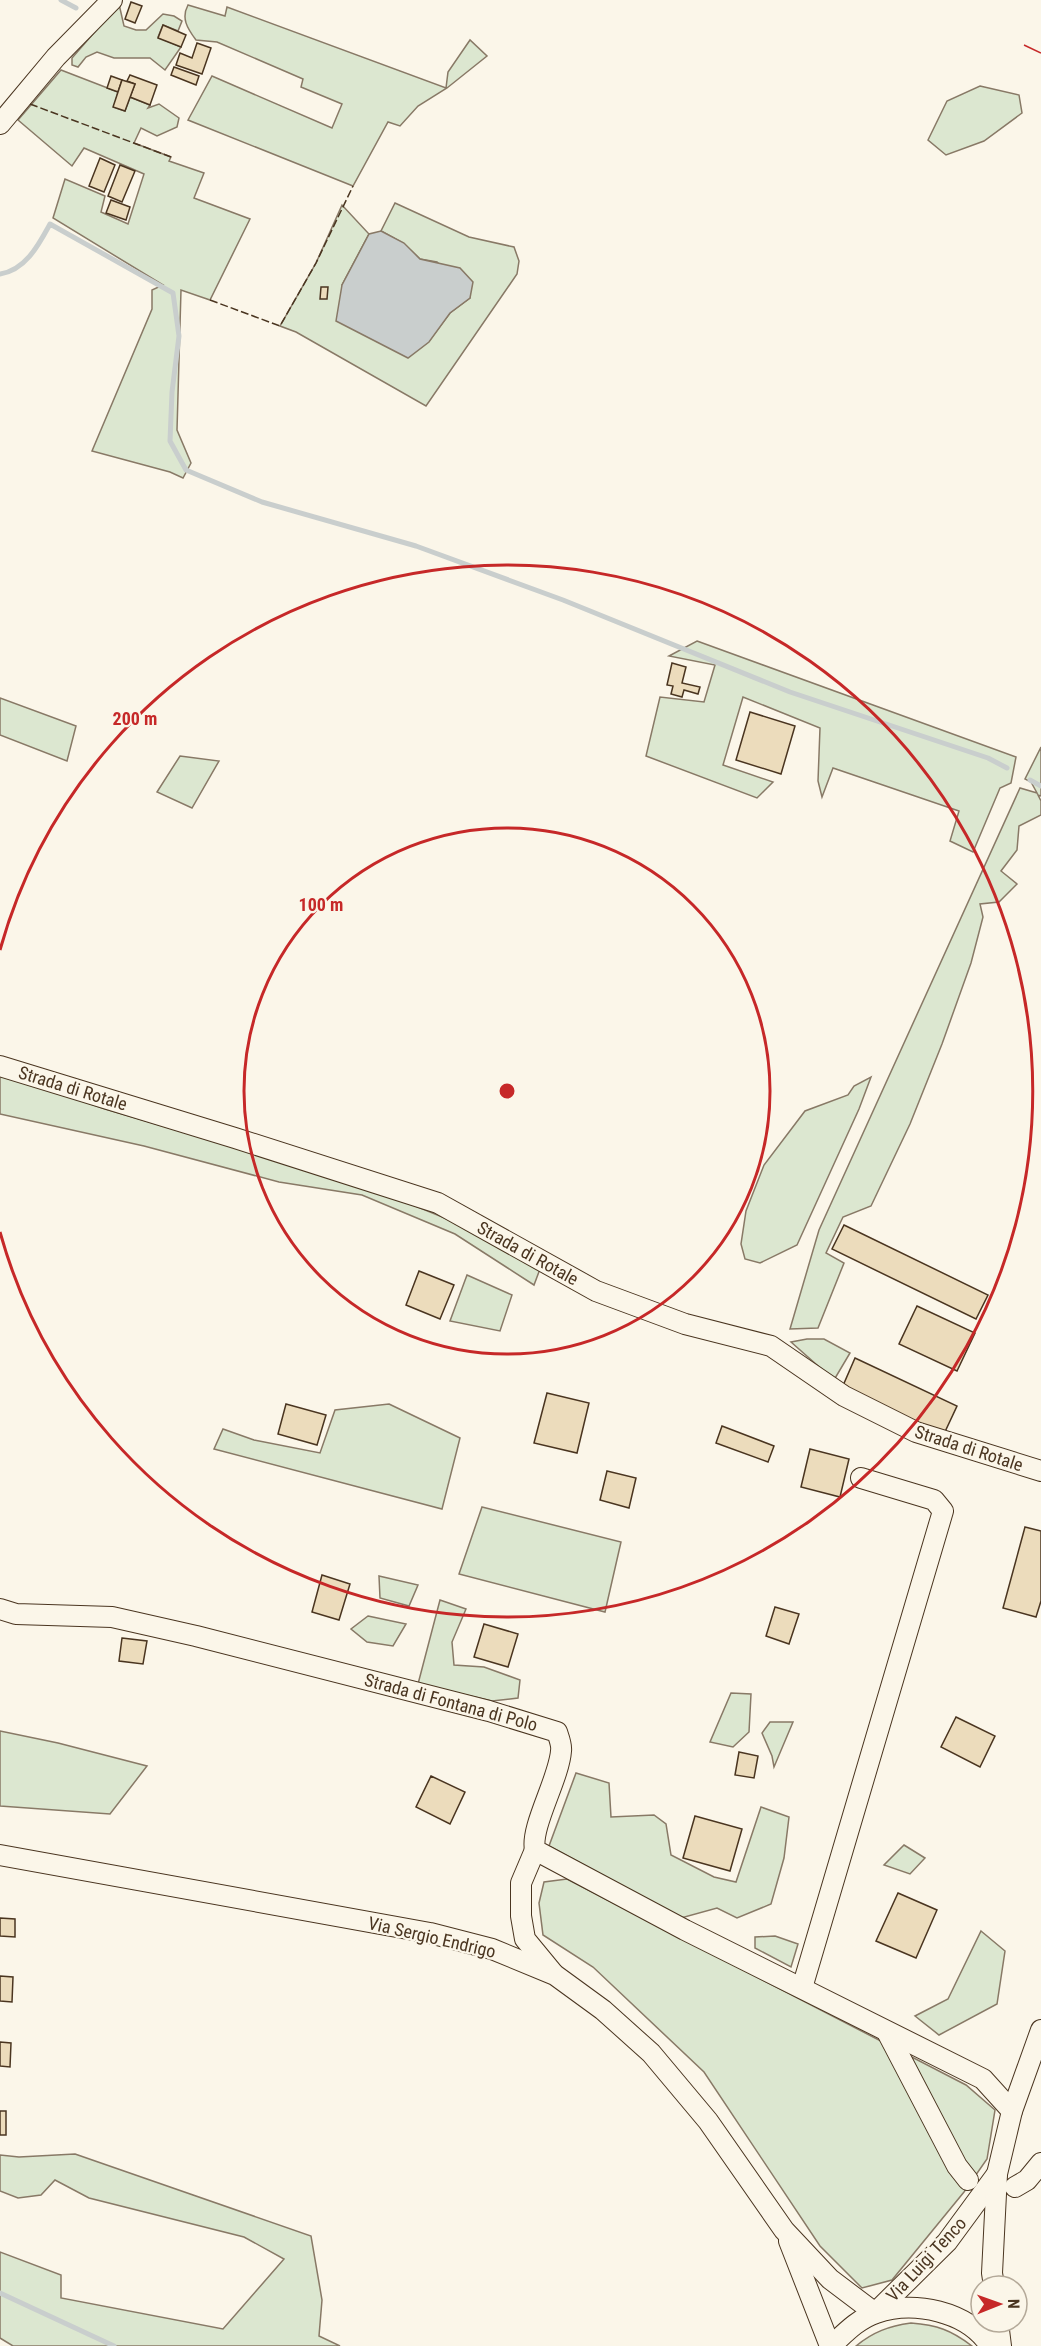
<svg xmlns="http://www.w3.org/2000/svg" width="1041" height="2346" viewBox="0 0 1041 2346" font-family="'Roboto Condensed',sans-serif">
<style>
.green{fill:#dce7d0;stroke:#887966;stroke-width:1.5}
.water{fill:#c9cecd;stroke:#887966;stroke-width:1.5}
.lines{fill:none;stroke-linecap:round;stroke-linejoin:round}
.stream{stroke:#c9cecd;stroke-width:5}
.building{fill:#ecdcbc;stroke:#4a3520;stroke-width:1.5}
.minor-casing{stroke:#4a3520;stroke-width:22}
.minor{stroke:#fbf6e9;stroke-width:20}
.fence{stroke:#4a3520;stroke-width:1.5;stroke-dasharray:8 3;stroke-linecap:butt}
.power{stroke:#c62828;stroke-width:1.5;stroke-dasharray:21 4.5 3 4.5;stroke-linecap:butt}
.ring{fill:none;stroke:#c62828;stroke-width:3}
.labels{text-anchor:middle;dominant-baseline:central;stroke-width:4.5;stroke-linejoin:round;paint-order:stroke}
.street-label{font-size:18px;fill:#4a3520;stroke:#fbf6e9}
.centre{fill:#c62828;stroke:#fbf6e9;stroke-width:3}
.ring-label{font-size:18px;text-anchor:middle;font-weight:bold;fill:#c62828;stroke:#fbf6e9;stroke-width:4.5;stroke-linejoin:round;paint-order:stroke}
</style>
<rect width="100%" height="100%" fill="#fbf6e9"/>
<!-- green -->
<g class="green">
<polygon points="119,4 124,26 136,30 146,30 163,14 174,16 182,21 178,31 163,25 158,37 181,47 165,70 150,58 114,58 97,52 86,57 78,67 72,65 72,58"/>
<path d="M188,5L225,16L227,7L446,88L448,72L470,40L487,56L447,88L418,106L400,126L388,122L353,186L188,120L212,76L332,128L342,104L301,87L303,79L217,42L196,40C187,28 181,18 188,5Z"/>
<polygon points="61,70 118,92 114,107 125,111 130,97 150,105 148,108 159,104 179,118 177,127 157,136 141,128 134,143 171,157 169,161 204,173 194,198 250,219 210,300 181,290 177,430 191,463 183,478 170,472 92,451 152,309 152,290 163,285 53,218 65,179 105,196 101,212 128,224 144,174 84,148 72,166 18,120"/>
<polygon points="980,86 1019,95 1022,113 984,141 946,155 928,140 947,101"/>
<polygon points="395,203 469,237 514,247 519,261 517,274 426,406 296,332 280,326 316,263 342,205 369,234 342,285 429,341 450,313 470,298 437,262 420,259 403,243 381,231"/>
<polygon points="697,641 1016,757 1011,783 1000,788 973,852 950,841 959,811 833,768 822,797 818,781 820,728 743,697 723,765 773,782 757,798 646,756 660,697 704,702 715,665 669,656"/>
<polygon points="0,698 76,726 67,761 0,735"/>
<polygon points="1041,747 1041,796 1038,795 1041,801 1041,815 1019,826 1017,850 1001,871 1017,884 999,902 980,904 983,917 971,963 942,1044 910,1124 871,1206 843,1217 826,1253 844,1263 818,1328 790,1329 819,1230 1020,788 1037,793 1031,782 1025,779"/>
<polygon points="180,756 219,761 192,808 157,792"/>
<polygon points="0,1072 105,1109 364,1185 457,1223 540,1269 534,1285 455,1234 362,1195 279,1182 144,1146 0,1114"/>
<polygon points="871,1077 859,1109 797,1245 760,1263 745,1259 741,1244 746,1211 764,1165 805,1111 848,1095 854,1086"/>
<polygon points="467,1275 512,1295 500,1331 450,1321"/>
<polygon points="807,1339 824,1339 850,1353 834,1380 791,1342"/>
<polygon points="389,1404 460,1438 442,1509 214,1449 223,1429 254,1440 320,1453 335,1410"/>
<polygon points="482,1507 621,1542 605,1612 459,1574"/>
<polygon points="379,1576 418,1585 409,1606 380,1598"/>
<polygon points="440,1600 466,1609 452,1642 454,1665 484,1667 520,1680 518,1698 492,1701 418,1684"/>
<polygon points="368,1616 406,1624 393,1646 367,1642 351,1629"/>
<polygon points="731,1693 751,1694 749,1732 733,1747 710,1742"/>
<polygon points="770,1722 793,1722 774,1767 772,1756 762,1733"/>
<polygon points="0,1731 58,1743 147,1766 110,1814 0,1806"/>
<polygon points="576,1773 609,1783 611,1817 654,1815 666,1824 671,1855 714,1877 736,1882 761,1807 789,1817 784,1858 771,1904 737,1918 717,1908 681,1918 549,1846"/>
<polygon points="904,1845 925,1858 910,1874 884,1865"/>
<polygon points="567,1879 966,2085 995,2110 987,2159 964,2192 892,2280 862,2288 820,2246 704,2072 593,1967 543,1935 539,1903 544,1882"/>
<polygon points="981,1931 1005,1951 997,2004 939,2035 915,2016 948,1999"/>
<polygon points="775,1936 798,1944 791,1967 755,1948 755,1937"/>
<polygon points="75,2154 311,2236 322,2300 319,2336 340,2346 13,2346 0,2338 0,2252 61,2275 61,2298 223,2329 284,2259 244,2237 89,2198 55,2180 41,2195 18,2198 0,2191 0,2155 19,2157"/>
<path d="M911,2323C937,2325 951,2330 972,2346H856C873,2332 889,2326 911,2323Z"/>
</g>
<!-- water -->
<polygon class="water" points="381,231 404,243 420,259 460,268 473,282 470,298 450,313 429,342 408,358 336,321 342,285 369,234"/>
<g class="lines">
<!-- stream -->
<g class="stream">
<polyline points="61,0 76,8"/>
<path d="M0,274C26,270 39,244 50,224L173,293L179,336L172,392L170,441L186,470L262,502L416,546L563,600L790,692L988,758L1007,768"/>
<polyline points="1030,780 1041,786"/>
<polyline points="0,2293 114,2346"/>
</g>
</g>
<!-- building -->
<g class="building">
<polygon points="131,2 142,6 135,23 125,19"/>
<polygon points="163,25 186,35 181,47 158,38"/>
<polygon points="197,43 211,48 202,74 176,65 180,53 192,58"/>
<polygon points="174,67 199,76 196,85 171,75"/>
<polygon points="130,75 157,85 150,105 130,97 135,84 127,81"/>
<polygon points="111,76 122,80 118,92 107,88"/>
<polygon points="122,80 135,84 125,111 113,107"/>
<polygon points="100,158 115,165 104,192 89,186"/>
<polygon points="120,165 135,171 122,202 108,196"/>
<polygon points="111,200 130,207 126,220 106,213"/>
<polygon points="321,287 328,287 327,299 320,299"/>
<polygon points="672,663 686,667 682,683 700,687 698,694 684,690 682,697 671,694 673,686 667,685"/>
<polygon points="750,712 795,726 781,774 736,760"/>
<polygon points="844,1225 988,1295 976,1319 832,1249"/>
<polygon points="419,1271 454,1285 440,1319 406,1305"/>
<polygon points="917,1306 975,1333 957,1371 899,1344"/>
<polygon points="855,1358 957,1406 943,1436 842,1388"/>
<polygon points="547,1393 589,1403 577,1453 534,1443"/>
<polygon points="286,1404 326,1415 317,1445 278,1434"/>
<polygon points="722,1426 774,1446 768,1462 716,1443"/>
<polygon points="810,1449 849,1459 840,1497 801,1487"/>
<polygon points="607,1471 636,1478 629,1508 600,1500"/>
<polygon points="1025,1527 1041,1531 1041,1601 1036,1617 1003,1608"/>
<polygon points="322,1575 350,1584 339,1620 312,1612"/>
<polygon points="775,1607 799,1614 789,1644 766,1636"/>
<polygon points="484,1624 518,1634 508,1667 474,1657"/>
<polygon points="122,1638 147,1641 143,1664 119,1661"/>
<polygon points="956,1717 995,1736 980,1767 941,1747"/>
<polygon points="739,1752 758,1756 754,1778 735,1775"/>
<polygon points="431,1776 465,1792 450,1824 416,1807"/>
<polygon points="695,1816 742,1829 730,1871 683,1858"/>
<polygon points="898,1893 937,1910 916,1958 876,1941"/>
<polygon points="0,1918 15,1919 15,1937 0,1936"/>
<polygon points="0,1976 13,1977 12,2002 0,2001"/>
<polygon points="0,2042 11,2043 10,2067 0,2066"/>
<rect x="0" y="2111" width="6" height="24"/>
</g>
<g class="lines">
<!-- minor casing -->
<g class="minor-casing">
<g id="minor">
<polyline points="0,124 56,57 112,0"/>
<polyline points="0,1066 235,1138 438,1203 596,1291 685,1324 771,1346 844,1396 916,1432 1041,1471"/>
<path d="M0,1609L16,1614L112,1617L196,1636L489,1711L557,1732C559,1738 562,1745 561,1751C559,1779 530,1827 535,1850L685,1930L983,2079L1012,2111"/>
<polyline points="535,1850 521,1883 521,1916 525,1939 553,1973"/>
<polyline points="0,1855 430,1933 492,1949 555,1975 603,2010 651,2053 708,2121 784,2230 830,2279 875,2313 947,2242 997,2174"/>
<polyline points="802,1988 943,1511 934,1500 861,1478"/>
<polyline points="887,2032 957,2166 968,2180"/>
<polyline points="1015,2187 1027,2180 1041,2163"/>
<polyline points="789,2241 830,2346"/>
<polyline points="994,2286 992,2273 997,2174 1012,2111 1041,2030"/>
<polyline points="998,2322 1001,2346"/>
<path d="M831,2346C845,2333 858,2319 876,2313C913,2300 968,2311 990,2346"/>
</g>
</g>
<!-- minor -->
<use href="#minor" class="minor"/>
<!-- fence -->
<g class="fence">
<polyline points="30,104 171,157"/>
<polyline points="210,300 280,326 316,263 353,186"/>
</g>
<!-- power -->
<polyline class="power" points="1024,45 1041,53"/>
</g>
<!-- distance rings -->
<g class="ring">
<circle cx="507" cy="1091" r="263"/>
<path d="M0 950A526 526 0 1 1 0 1232"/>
</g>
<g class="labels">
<!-- street labels -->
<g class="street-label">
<text transform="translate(73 1088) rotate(17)">Strada di Rotale</text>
<text transform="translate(528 1253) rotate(29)">Strada di Rotale</text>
<text transform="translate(969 1448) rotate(18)">Strada di Rotale</text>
<text transform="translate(451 1702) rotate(15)">Strada di Fontana di Polo</text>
<text transform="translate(432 1937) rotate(13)">Via Sergio Endrigo</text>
<text transform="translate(926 2259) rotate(-47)">Via Luigi Tenco</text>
</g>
</g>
<circle cx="507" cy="1091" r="9" class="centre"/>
<g class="ring-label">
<text x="135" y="725">200 m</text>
<text x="321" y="911">100 m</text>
</g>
<!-- north arrow -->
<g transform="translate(999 2304) rotate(89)"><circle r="28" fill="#fbf6e9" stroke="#b4a999" stroke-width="1.5"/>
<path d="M0-4.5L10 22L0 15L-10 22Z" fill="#c62828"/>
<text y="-9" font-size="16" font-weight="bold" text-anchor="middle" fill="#4a3520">N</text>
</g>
</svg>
